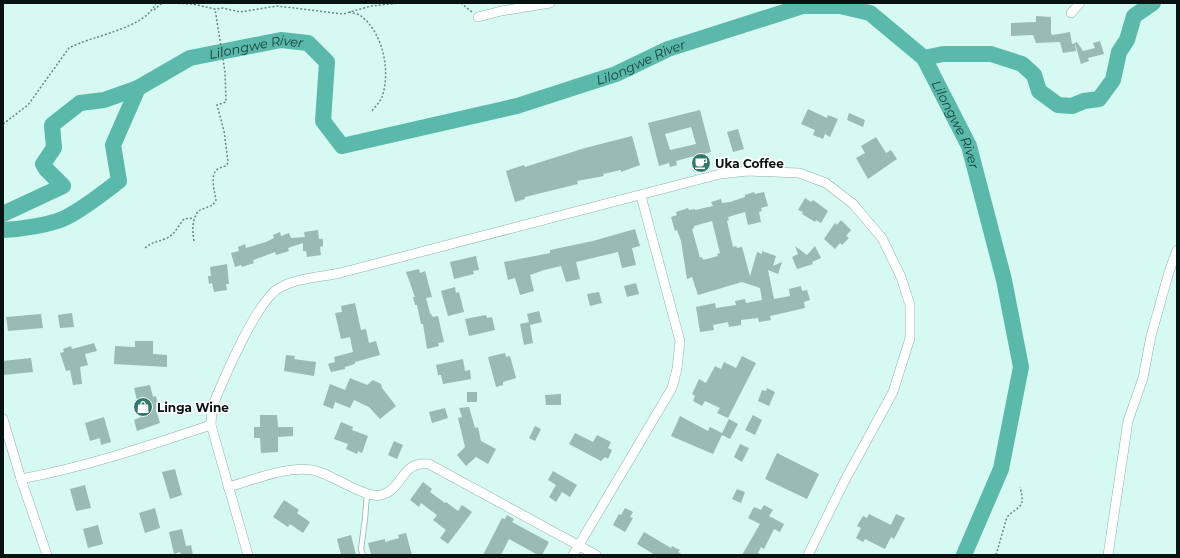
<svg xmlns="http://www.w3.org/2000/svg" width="1180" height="558" viewBox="0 0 1180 558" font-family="Montserrat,sans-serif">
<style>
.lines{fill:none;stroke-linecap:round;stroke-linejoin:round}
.river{stroke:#5ab9aa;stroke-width:16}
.building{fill:#9abab4;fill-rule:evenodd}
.lane-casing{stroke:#91b2ab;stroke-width:6}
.street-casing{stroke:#91b2ab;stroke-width:10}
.path{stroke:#6e8581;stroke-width:1.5;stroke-dasharray:2 2;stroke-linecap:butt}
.lane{stroke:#fff;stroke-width:4.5}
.street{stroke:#fff;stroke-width:9}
.labels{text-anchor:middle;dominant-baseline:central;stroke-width:3.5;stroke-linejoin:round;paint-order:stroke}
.poi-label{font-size:12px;font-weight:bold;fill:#071311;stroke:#fdfdfd;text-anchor:start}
.water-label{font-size:13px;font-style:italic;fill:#16413b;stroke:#fdfdfd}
</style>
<rect width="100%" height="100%" fill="#d6f9f2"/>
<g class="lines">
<!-- river -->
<g class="river">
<polyline points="924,58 943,54 991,54 1022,64 1034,75 1039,91 1058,105 1072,106 1084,101 1099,99 1113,80 1119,52 1127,40 1134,16 1153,3"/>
<polyline points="3,214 63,186 46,169 43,164 54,148 52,125 80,103 104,100 138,88"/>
<path id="s1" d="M3,230C21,229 52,225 67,217C86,207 102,194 119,181L113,145L138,88L190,58L281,40L308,43L327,62L323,121L342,146L517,106L616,74L668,49L803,6H840L870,13L924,58L969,146L1004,280L1021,367L1001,469L964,555"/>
</g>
</g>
<!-- building -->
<g class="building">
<polygon points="1036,16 1051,17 1051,34 1053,35 1070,32 1072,44 1075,43 1076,51 1063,53 1060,42 1036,43 1033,35 1011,36 1011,23 1036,22"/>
<polygon points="1100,41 1104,54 1088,58 1089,61 1081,64 1075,43 1077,42 1083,51 1095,48 1093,43"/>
<polygon points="808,109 827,118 828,115 838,119 830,137 825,134 823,139 813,135 815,130 801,124"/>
<path d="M700,110L711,152L701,155V158L694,160V156L676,161L677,165L670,167L669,163L659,166L648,123ZM691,127L696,144L670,150L665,134Z"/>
<polygon points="849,113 865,120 863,127 847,120"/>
<polygon points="738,129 744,149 733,152 727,132"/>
<polygon points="632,136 640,165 621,172 621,170 603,174 604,176 577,181 578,184 525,197 525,199 515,202 506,171 524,165 525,167 585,148"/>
<polygon points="876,137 886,153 891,150 897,159 868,179 856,158 865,153 861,146"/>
<path d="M754,192L755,194L764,192L768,206L761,208L762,211L759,212L761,222L748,225L745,212L728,217L729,220L727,221L733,247L736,246L737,248L742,247L750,276L757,252L762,254V251L776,256L773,266L782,262L778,274L768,270L774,299L790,296L789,289L801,286L802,291L807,290L810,300L804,302L805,308L770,316L771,320L759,322L758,318L741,320V325L729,327L728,322L713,325L714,330L700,332L696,307L715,303L716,308L736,305L735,301L745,299L746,303L762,300L760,288L742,282L698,295L692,277L687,279L681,241L677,230L675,231L671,217L677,215L676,212L688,208L689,210L695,209V210L713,206L711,202L721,199L722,203L730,202L745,197V195ZM712,221L720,253L717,254L718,256L703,260L702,257L700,258L692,229L694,228V226Z"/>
<polygon points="805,198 811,202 813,200 828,211 821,223 816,220 815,222 802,214 803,212 798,210"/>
<polygon points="841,220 851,230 846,236 849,238 842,245 840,243 835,249 824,239 835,223 837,225"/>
<polygon points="635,229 640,246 632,248 636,265 622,268 618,252 576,262 580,279 566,282 561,266 544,270 530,275 534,291 520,295 515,278 508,280 504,262 550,253 550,250 593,241"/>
<polygon points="318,230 319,239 323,239 323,246 320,247 321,255 307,257 306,251 303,251 303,243 288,248 289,251 276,255 275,252 259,258 253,260 254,263 242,267 241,265 235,267 231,253 239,251 238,247 245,244 246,248 266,242 274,238 273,235 280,232 281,236 289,233 291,238 305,237 304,232"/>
<polygon points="795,246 807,255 815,246 821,258 812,262 813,264 797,269 792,257 798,254"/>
<polygon points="476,256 479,270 473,271 474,274 454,279 450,262"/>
<polygon points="227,264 229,284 226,284 227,290 214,292 212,283 209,284 208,276 211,276 210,267"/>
<polygon points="419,269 420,273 425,271 432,297 426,298 430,313 433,317 438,316 444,342 438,343 439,346 427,349 423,324 421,324 417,305 415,305 413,297 415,297 406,272"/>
<polygon points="636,283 639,294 627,297 624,286"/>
<polygon points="455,287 456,293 459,292 464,312 448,316 441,291"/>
<polygon points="599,292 602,303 590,306 587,294"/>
<polygon points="355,303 361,330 366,329 369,343 376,341 380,355 355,362 355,364 345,367 345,369 331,372 328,364 335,362 334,357 353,352 350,337 341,339 335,313 342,312 341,306"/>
<polygon points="539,311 542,322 530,325 533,343 524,345 520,324 529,322 527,314"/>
<polygon points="72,313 74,327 60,328 58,315"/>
<polygon points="41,314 43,328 8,331 6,317"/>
<polygon points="486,315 487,318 492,317 495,330 469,336 465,319"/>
<polygon points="135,341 153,341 153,354 167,355 167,367 114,364 115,346 135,347"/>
<polygon points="94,343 97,351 85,354 88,365 80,367 82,384 73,385 70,370 66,371 60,353 64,352 63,349 71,346 72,349"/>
<polygon points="505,353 506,357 510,356 516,378 503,382 503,385 496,387 488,357"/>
<polygon points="286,355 295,356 294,359 316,362 314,376 284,371"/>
<polygon points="742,356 756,363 728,418 717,413 720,408 705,401 702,406 693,401 695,396 692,394 699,379 706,383 715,366 721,369 724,362 736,368"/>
<polygon points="31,358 33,372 3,375 3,361"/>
<polygon points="463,359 465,371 470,370 471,379 443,384 441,375 438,375 436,365"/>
<polygon points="350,378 367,385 373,380 381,384 382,388 396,406 380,419 369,407 354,400 350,408 335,402 333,409 323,405 330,384 345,390"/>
<polygon points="150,385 153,397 156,396 159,409 156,409 160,423 137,431 134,420 141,417 134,388"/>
<polygon points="767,388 775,392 769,406 758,401 762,390 766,391"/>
<rect x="467" y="392" width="10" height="10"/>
<polygon points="561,394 561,405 546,405 545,395"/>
<polygon points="469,407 475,428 478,427 481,441 496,449 488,464 476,457 466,466 457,455 465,447 458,418 462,417 459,408"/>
<polygon points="445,408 448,418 432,423 429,412"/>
<polygon points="260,415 277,415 278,427 293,427 293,436 278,437 278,452 261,453 260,438 254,438 254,427 260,427"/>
<polygon points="753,415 762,420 755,435 745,430"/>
<polygon points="680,416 708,431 710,427 722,433 729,419 738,424 730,439 722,435 713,454 671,436"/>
<polygon points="104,417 111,442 101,445 100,438 90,441 85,423"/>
<polygon points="341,422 353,427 352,430 368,436 362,453 358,451 357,454 346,449 348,444 334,439"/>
<polygon points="535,426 541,429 535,441 529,438"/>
<polygon points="575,433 593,442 597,435 611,442 608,448 612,450 608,459 605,457 601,461 569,444"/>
<polygon points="394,441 403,445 397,459 388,455"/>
<polygon points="740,444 749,448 742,462 734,457"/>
<polygon points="777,453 819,474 807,499 765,479"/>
<polygon points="175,469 182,495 170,499 162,472"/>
<polygon points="553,471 577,485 570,497 562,492 556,502 549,497 556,485 548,480"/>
<polygon points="423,482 432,489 430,492 445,503 446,502 458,511 462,505 472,512 448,544 440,538 446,530 433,520 437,515 421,503 419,507 410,500"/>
<polygon points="85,485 91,508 76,511 70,489"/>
<polygon points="737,489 745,492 741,503 732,499"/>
<polygon points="284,500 299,510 297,513 310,522 303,533 290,524 288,527 273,517"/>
<polygon points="764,505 773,510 769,516 784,524 780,532 774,529 764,549 761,547 758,553 762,555 742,555 760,524 748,518 754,507 761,510"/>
<polygon points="155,508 160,528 145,533 139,513"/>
<polygon points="625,508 633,512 630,517 633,518 625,532 613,525 619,514 621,515"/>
<polygon points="869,514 891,525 896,514 905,518 894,539 891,537 885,549 865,539 863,542 856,538 861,528 857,526 863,516 867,518"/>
<polygon points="507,515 514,519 512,522 549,542 542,555 538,555 509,539 501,555 483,555 502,518 505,519"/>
<polygon points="98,525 103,544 88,548 83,529"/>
<polygon points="182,529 186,546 191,545 193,555 181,555 180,552 174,554 169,532"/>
<polygon points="644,532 671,548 672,546 680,550 678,552 683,555 655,555 637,544"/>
<polygon points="406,533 412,555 371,555 368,543 385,539 385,542 399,538 398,535"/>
<polygon points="351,535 356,555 341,555 337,539"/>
</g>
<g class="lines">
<!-- lane casing -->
<g class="lane-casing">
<polyline id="lane" points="363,555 361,549 365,519 367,493"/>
</g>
<!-- street casing -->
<g class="street-casing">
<g id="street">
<polyline points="1071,13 1080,3"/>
<polyline points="478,17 501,11 550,3"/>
<path d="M3,419L21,479C86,467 148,446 211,425"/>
<polyline points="21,479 47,555"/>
<path d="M228,487C254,480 285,466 312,470C331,473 365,499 381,495C403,490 401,460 429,464L596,555"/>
<path d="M248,555L211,425L212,407C223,381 257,298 281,287C298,278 321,277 340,273L720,174L748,171L799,173L826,183L853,204L882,238L901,277L910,305V338L893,392L844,482L808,555"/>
<polyline points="573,555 672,388 677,369 680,341 641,196"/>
<polyline points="1108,555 1128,421 1143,378 1151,336 1169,272 1177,250"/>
</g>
</g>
<!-- path -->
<g class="path">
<polyline points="170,3 193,4 215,9 223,8 240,12 277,6 343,14 371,6 399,3"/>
<polyline points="461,3 472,12"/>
<polyline points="154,10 162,3"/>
<path d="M349,12C353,13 358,14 361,16C383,33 391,71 382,97C380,102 375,107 371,112"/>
<path d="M3,124L28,105L69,48C93,35 145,29 156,3"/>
<path d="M194,241C192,229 192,221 198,211L213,205L216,200C215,193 209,174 218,169C221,167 224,167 227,165L228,162L224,131L217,105L226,102L225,72L215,9"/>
<path d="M145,248C152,242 157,242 165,239C175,235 178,226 184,219L194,218"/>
<path d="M996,555L1007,517C1019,505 1026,509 1020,487"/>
</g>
<!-- lane -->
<use href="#lane" class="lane"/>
<!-- street -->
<use href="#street" class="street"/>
</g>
<!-- icons -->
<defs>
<g id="cafe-disc" transform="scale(1)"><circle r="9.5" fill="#32786d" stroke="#fdfdfd"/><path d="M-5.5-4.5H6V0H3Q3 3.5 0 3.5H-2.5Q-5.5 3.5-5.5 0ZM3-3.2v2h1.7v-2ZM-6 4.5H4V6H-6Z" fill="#fff"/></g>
<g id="shop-disc" transform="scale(1)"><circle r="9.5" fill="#32786d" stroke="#fdfdfd"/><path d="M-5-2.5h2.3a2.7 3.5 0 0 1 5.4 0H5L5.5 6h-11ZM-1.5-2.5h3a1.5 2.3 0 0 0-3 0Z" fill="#fff"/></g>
</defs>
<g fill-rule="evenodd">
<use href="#cafe-disc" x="701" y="163"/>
<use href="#shop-disc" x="143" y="407"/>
</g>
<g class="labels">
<!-- poi labels -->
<g class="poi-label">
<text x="715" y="163">Uka Coffee</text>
<text x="157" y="407">Linga Wine</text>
</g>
<!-- water labels -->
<g class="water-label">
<text stroke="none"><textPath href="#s1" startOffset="355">Lilongwe River</textPath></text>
<text stroke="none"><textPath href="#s1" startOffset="836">Lilongwe River</textPath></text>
<text stroke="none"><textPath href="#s1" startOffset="1220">Lilongwe River</textPath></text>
</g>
</g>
<!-- border -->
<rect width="1180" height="558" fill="none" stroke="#071311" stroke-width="8"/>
</svg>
